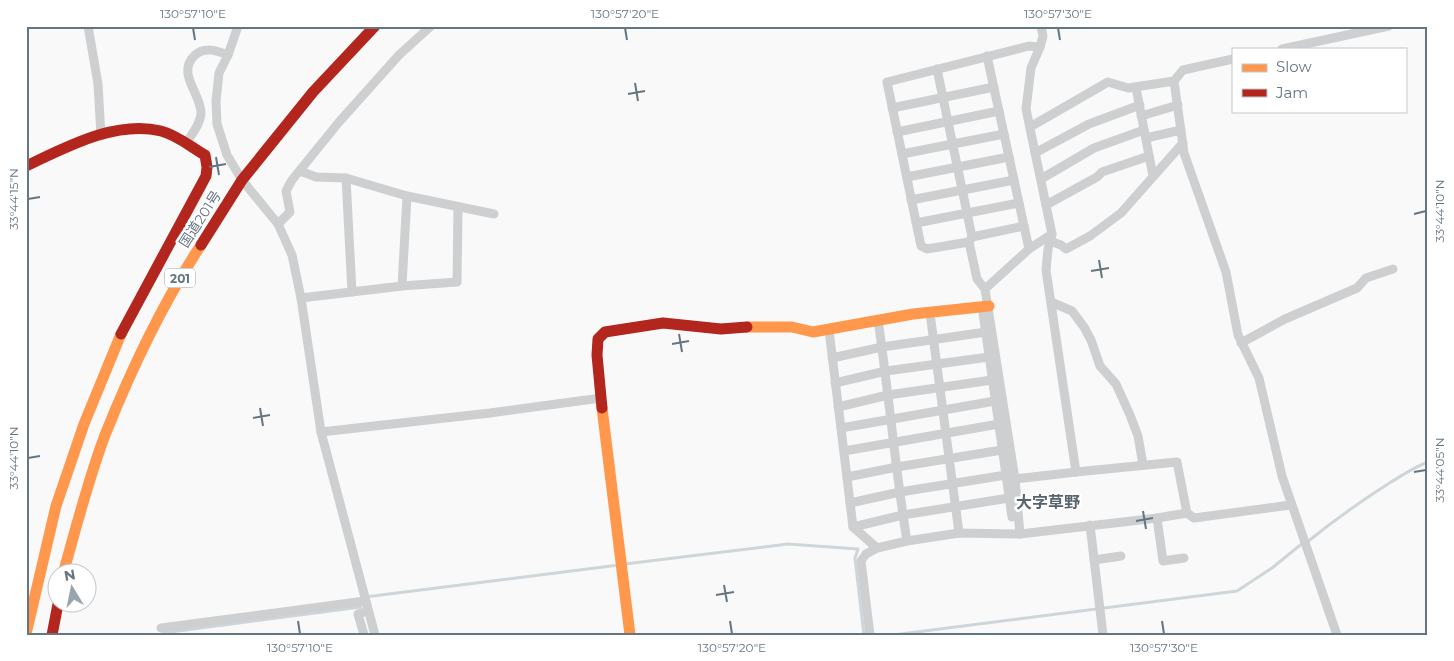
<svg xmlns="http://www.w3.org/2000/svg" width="1454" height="661" viewBox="0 0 1454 661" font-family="Montserrat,'Noto Sans JP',sans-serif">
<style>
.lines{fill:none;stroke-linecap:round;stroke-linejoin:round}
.stream{stroke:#ced6d9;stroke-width:3}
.street{stroke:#cecfd0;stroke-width:9}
.slow{stroke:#ff974d;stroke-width:11}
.jam{stroke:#b3261e;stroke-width:11}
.ticks{fill:none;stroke:#657683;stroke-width:2}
.labels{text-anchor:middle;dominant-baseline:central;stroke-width:5;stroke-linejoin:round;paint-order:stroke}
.shield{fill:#fff;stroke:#939fa8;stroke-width:1}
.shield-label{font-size:12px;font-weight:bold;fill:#657683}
.street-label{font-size:14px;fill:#657683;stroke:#fff}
.quarter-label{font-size:16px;font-weight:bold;fill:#57646e;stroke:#fff}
.neatline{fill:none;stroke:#657683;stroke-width:2}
.ticks-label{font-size:12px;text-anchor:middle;fill:#657683}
</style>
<rect width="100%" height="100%" fill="#f9f9f9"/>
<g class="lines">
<!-- stream -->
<g class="stream">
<polyline points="625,564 788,544 858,549 855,558 864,635"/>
<polyline points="365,597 619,565"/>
<polyline points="163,635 163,633 361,607 359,602"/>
<path d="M893,635L1237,591L1272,568L1304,542L1306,543C1333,521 1361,501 1391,482C1403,475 1414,467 1428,462"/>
</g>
<!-- street -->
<g class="street">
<polyline points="88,26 98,84 101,136"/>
<polyline points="238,26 228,55 219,73 216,101 217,124 227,155 242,180 278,224 292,255 301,298 321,432 375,635"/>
<polyline points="1282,49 1389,26"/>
<polyline points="987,56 1029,249"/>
<polyline points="937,69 972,237 969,242"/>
<polyline points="1174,81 1184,153 1226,272 1238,335 1259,378 1282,476 1337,635"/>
<polyline points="1136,88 1153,176"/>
<polyline points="892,108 994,87"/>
<polyline points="1141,116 1178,105"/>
<polyline points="1030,127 1108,82 1128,88 1174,81 1183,70 1233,59"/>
<polyline points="897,132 999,111"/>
<polyline points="1146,138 1181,130"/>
<path d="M186,143C192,134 201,123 201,112C200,92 176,73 195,55C205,46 218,51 228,55"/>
<polyline points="1035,153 1089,124 1140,105"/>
<polyline points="902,154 1004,134"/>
<polyline points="300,171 316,177 346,178 407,196 494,214"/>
<polyline points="907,177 1009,157"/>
<polyline points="346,178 352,292"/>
<polyline points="1041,179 1094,148 1144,130"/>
<polyline points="911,200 1014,180"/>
<polyline points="1046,205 1097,177 1102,172 1149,156"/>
<polyline points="916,223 1019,203"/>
<polyline points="278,224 290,212 286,191 292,180 339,122 399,55 431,26"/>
<polyline points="972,237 1024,226"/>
<polyline points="1050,241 1061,245 1066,249 1090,236 1121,213 1183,143"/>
<polyline points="402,286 407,196"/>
<polyline points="985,289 977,279 969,242 927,249 921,246 887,82 1029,46 1040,47"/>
<polyline points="301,298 402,286 457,282 458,208"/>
<polyline points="1051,302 1072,311 1084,327 1091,340 1100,366 1116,384 1130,415 1138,436 1143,465"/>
<polyline points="930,313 959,533"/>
<polyline points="983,313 1012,517"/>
<path d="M878,320C889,394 895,468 907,541"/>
<polyline points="829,330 853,527 877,548"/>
<polyline points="1241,343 1285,319 1357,288 1366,278 1393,269"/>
<polyline points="832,358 882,347 986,332"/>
<polyline points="835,383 886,371 989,357"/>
<polyline points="838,407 888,395 992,380"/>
<polyline points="841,428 995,401"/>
<polyline points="321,432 490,413 601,398"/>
<polyline points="844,451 999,424"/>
<polyline points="1076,472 1177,462 1187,513"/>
<polyline points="847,477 897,467 1002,450"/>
<polyline points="1015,479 1076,472 1046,270 1048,249 1052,234 1026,109 1031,68 1040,47 1043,36 1041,26"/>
<polyline points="850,503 900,492 1006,475"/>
<polyline points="1157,518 1163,561 1184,558"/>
<polyline points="1090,525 1103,635"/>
<polyline points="853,527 903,515 1009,498"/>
<polyline points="1020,534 1015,479 985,289 1029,249 1052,234"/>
<polyline points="1094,560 1121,556"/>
<polyline points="161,628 365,601"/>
<polyline points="364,635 358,614 368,611"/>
<polyline points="870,635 861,561 866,554 877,548 907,541 959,533 1020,534 1157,518 1187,513 1194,518 1291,505"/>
</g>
<!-- slow -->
<g class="slow">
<polyline points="747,327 792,327 813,332 913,314 989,306"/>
<polyline points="602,408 630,635"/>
<path d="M63,574C76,528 88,480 105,435C131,370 162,304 201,245"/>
<polyline points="26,634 56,506 84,424 121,334"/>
</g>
<!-- jam -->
<g class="jam">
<path d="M26,166C67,147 115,120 161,131C177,135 191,147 205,155L207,167L206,176L121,334"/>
<polyline points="201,245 242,180 313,92 375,26"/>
<polyline points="602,408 597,355 598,339 605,332 663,323 721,329 747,327"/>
<polyline points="52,635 58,604"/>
</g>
</g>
<!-- ticks -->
<path class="ticks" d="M193,28L195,40M625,28L627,40M1058,28L1060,40M635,83L638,101M628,94L645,91M216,157L219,175M209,167L226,164M28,199L40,197M1414,214L1426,211M1099,260L1102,278M1091,271L1109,268M679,334L682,352M672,344L689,341M260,408L263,426M253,418L270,415M28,458L40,456M1414,472L1426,470M1143,511L1146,529M1136,521L1153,518M724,585L727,602M716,595L734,592M298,621L300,634M730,621L732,634M1162,621L1164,634"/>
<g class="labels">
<!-- shield labels -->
<rect class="shield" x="165" y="268.5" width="30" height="19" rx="4"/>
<g class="shield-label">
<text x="180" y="278">201</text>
</g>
<!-- street labels -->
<g class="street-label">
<text transform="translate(200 219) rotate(-57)">国道201号</text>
</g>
<!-- quarter labels -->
<g class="quarter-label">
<text x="1048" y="502">大字草野</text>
</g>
</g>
<!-- border -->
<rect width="1454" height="661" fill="none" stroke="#ffffff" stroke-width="55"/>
<!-- legend -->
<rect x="1232" y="48" width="175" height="65" fill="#ffffff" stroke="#c1c8cd"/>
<rect x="1242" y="64" width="25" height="8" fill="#ff974d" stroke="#c1c8cd"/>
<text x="1276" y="72" font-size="15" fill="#657683">Slow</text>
<rect x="1242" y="89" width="25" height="8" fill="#b3261e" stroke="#c1c8cd"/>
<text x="1276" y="98" font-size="15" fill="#657683">Jam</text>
<!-- north arrow -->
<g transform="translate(72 588) rotate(350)"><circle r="24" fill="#ffffff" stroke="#c1c8cd"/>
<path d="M0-4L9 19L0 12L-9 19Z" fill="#99a4ac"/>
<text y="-8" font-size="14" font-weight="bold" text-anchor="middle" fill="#657683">N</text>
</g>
<rect x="28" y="28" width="1398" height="606" class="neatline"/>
<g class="ticks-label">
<text x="193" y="18">130°57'10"E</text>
<text x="625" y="18">130°57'20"E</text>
<text x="1058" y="18">130°57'30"E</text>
<text transform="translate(14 199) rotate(-90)" y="4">33°44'15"N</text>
<text transform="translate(1440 211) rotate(-90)" y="4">33°44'10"N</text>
<text transform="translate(14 458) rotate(-90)" y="4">33°44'10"N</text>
<text transform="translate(1440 470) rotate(-90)" y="4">33°44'05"N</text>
<text x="300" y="652">130°57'10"E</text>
<text x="732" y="652">130°57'20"E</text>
<text x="1164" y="652">130°57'30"E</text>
</g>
</svg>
